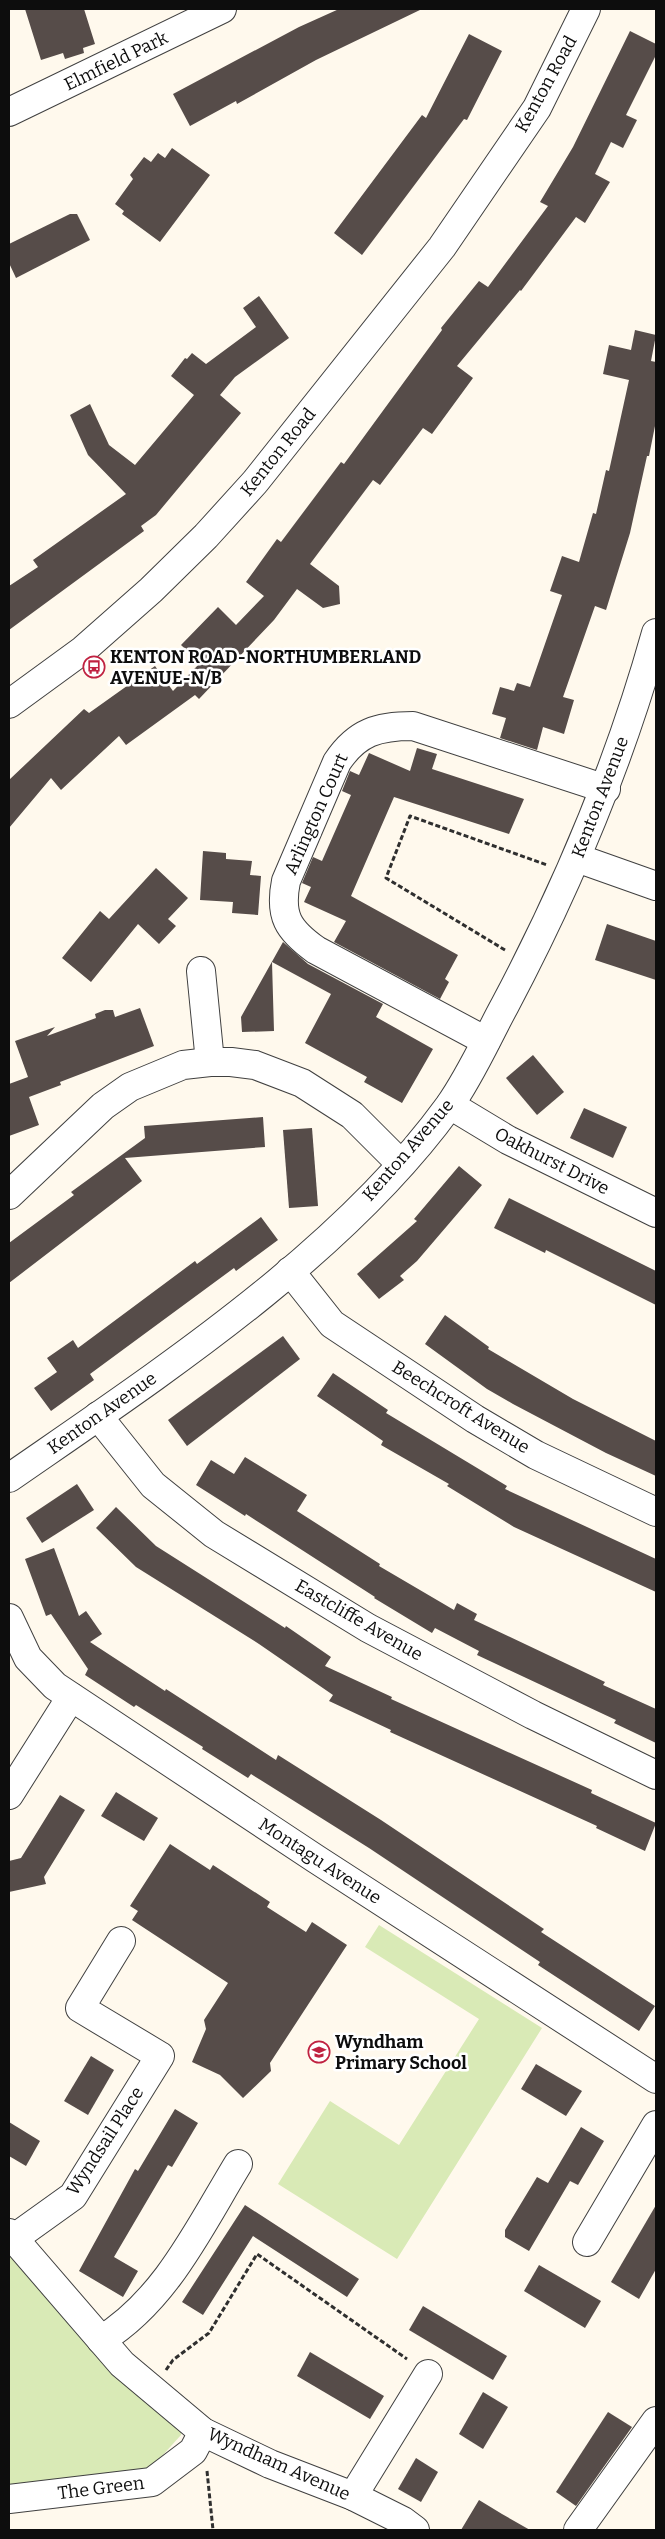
<svg xmlns="http://www.w3.org/2000/svg" width="665" height="2539" viewBox="0 0 665 2539" font-family="Bitter,serif">
<style>
.green{fill:#d9eab6}
.building{fill:#564c49}
.lines{fill:none;stroke-linecap:round;stroke-linejoin:round}
.minor-casing{stroke:#404040;stroke-width:30}
.path{stroke:#2f2f2f;stroke-width:3;stroke-dasharray:5 2.5;stroke-linecap:butt}
.minor{stroke:#fff;stroke-width:28}
.labels{text-anchor:middle;dominant-baseline:central;stroke-width:5;stroke-linejoin:round;paint-order:stroke}
.street-label{font-size:18px;fill:#0d0d0d;stroke:#fff}
.poi-label{font-size:18px;font-weight:bold;fill:#0d0d0d;stroke:#fff;text-anchor:start}
</style>
<rect width="100%" height="100%" fill="#fff9ed"/>
<!-- green -->
<g class="green">
<polygon points="379,1925 542,2028 397,2259 278,2184 330,2101 399,2145 479,2019 365,1947"/>
<polygon points="9,2250 183,2424 181,2435 142,2478 9,2494"/>
</g>
<!-- building -->
<g class="building">
<polygon points="25,9 84,9 95,44 83,48 84,53 65,59 63,53 41,60"/>
<polygon points="339,9 422,9 316,60 237,104 236,101 190,126 173,94 299,27"/>
<polygon points="630,31 656,44 656,55 626,115 637,120 623,148 611,142 595,174 610,182 585,223 576,217 521,291 520,290 457,366 473,378 432,434 423,428 380,485 373,480 310,564 339,586 340,604 323,608 297,589 274,620 199,699 195,695 126,745 119,736 61,790 51,778 9,828 9,780 84,709 89,713 155,666 173,691 200,663 181,645 218,607 236,625 264,596 246,582 277,539 281,542 341,462 344,464 442,330 441,328 479,281 488,287 548,206 540,202 573,147"/>
<polygon points="469,34 502,51 467,120 464,119 362,255 334,233 422,115 426,118"/>
<polygon points="172,148 210,175 160,242 122,214 124,211 115,204 133,179 130,175 144,157 151,162 158,153 165,158"/>
<polygon points="70,214 77,214 90,240 16,278 9,263 9,244"/>
<polygon points="259,296 289,338 235,377 220,395 241,413 156,515 141,526 144,531 9,630 9,586 38,567 33,560 126,494 88,455 70,415 90,404 109,445 135,465 194,395 171,376 185,358 187,359 192,353 206,364 256,327 243,308"/>
<polygon points="635,330 656,335 651,361 656,362 656,421 649,456 647,456 630,533 606,610 595,606 563,697 574,700 564,734 543,727 537,750 500,738 506,718 492,714 500,687 514,691 517,683 530,687 562,595 550,591 562,556 579,562 593,513 596,514 606,470 609,471 629,380 603,374 609,345 631,350"/>
<polygon points="417,748 437,754 432,769 524,799 509,834 394,797 351,896 458,955 445,979 449,982 440,999 334,942 346,921 304,902 311,887 302,883 313,857 322,861 351,795 342,791 350,771 359,775 369,753 410,771"/>
<polygon points="203,851 226,853 226,859 252,861 250,875 261,876 258,915 232,913 233,902 200,900"/>
<polygon points="156,868 188,898 168,919 176,926 159,944 138,924 91,982 62,958 100,911 109,919"/>
<polygon points="607,924 656,941 656,980 595,960"/>
<polygon points="283,942 308,964 383,1004 376,1017 433,1049 402,1103 364,1082 367,1077 305,1043 331,994 272,962 274,1031 242,1032 241,1017"/>
<polygon points="140,1008 154,1046 60,1082 61,1085 29,1097 39,1125 9,1136 9,1084 28,1077 15,1041 55,1027 47,1036 96,1018 95,1014 105,1010 113,1010 115,1017"/>
<polygon points="533,1055 564,1092 537,1115 506,1078"/>
<polygon points="584,1108 627,1127 613,1158 570,1138"/>
<polygon points="263,1117 265,1147 125,1158 142,1181 9,1283 9,1243 74,1195 71,1192 145,1138 144,1126"/>
<polygon points="312,1128 318,1206 289,1208 283,1130"/>
<polygon points="459,1166 482,1185 417,1261 400,1276 404,1280 379,1299 357,1274 417,1221 414,1219"/>
<polygon points="509,1198 656,1271 656,1305 546,1250 545,1253 494,1228"/>
<polygon points="261,1217 278,1240 236,1271 234,1268 90,1374 94,1380 51,1411 34,1388 57,1372 47,1358 73,1340 78,1348 195,1261 197,1264"/>
<polygon points="445,1315 489,1347 488,1349 573,1399 656,1441 656,1476 606,1453 513,1404 487,1389 425,1344"/>
<polygon points="283,1336 300,1359 187,1446 168,1420"/>
<polygon points="333,1373 388,1410 386,1413 507,1486 505,1489 656,1559 656,1592 514,1527 447,1486 449,1484 381,1445 383,1441 317,1396"/>
<polygon points="245,1457 307,1495 297,1511 380,1564 379,1566 454,1610 457,1603 477,1614 474,1620 605,1682 603,1685 656,1709 656,1743 614,1723 616,1720 477,1655 479,1651 435,1628 432,1633 374,1598 375,1597 246,1514 245,1516 196,1485 211,1460 234,1474"/>
<polygon points="77,1484 94,1510 42,1543 26,1518"/>
<polygon points="116,1507 156,1546 285,1628 286,1626 331,1657 325,1666 392,1697 391,1699 592,1790 591,1793 656,1823 645,1851 596,1828 597,1826 390,1732 391,1730 329,1701 333,1695 259,1644 136,1567 96,1528"/>
<polygon points="54,1548 79,1616 86,1611 102,1634 90,1642 165,1691 166,1689 276,1760 278,1755 381,1820 544,1929 541,1932 655,2006 639,2031 538,1965 540,1962 369,1848 251,1774 248,1778 202,1749 203,1747 136,1705 134,1707 85,1675 88,1669 51,1614 46,1616 25,1559"/>
<polygon points="116,1792 158,1818 144,1841 101,1816"/>
<polygon points="60,1795 85,1810 44,1877 46,1884 9,1892 9,1861 21,1858"/>
<polygon points="170,1844 210,1870 213,1865 270,1902 267,1907 306,1932 312,1922 347,1945 270,2063 271,2071 243,2098 220,2075 192,2062 206,2029 204,2020 228,1983 132,1920 138,1911 130,1906"/>
<polygon points="91,2056 114,2070 88,2115 64,2101"/>
<polygon points="536,2064 582,2091 566,2116 521,2089"/>
<polygon points="175,2109 198,2123 172,2167 168,2165 114,2257 138,2271 123,2297 79,2271 135,2169 138,2171"/>
<polygon points="9,2122 40,2141 26,2166 9,2156"/>
<polygon points="581,2127 604,2141 578,2185 570,2181 529,2251 505,2237 505,2230 537,2177 548,2183"/>
<polygon points="245,2205 359,2279 347,2297 253,2236 203,2315 182,2302"/>
<polygon points="656,2205 656,2269 639,2299 611,2282"/>
<polygon points="539,2265 601,2301 585,2328 524,2291"/>
<polygon points="423,2306 507,2356 493,2380 409,2330"/>
<polygon points="310,2352 384,2396 370,2419 297,2376"/>
<polygon points="483,2392 508,2407 483,2449 459,2434"/>
<polygon points="608,2412 632,2427 576,2506 556,2492"/>
<polygon points="416,2458 438,2472 421,2502 398,2489"/>
<polygon points="479,2500 502,2514 530,2530 461,2530"/>
</g>
<g class="lines">
<!-- minor casing -->
<g class="minor-casing">
<g id="minor">
<polyline points="9,112 222,9"/>
<polyline points="9,704 83,650 151,590 206,536 255,482 442,247 537,108 586,9"/>
<polyline points="577,858 656,886"/>
<polyline points="201,971 210,1062"/>
<path d="M486,1041L316,950C288,930 279,916 286,881L337,762C357,732 378,726 413,726L606,789"/>
<polyline points="450,1105 508,1140 656,1213"/>
<polyline points="9,1195 103,1106 130,1087 183,1065 210,1062 231,1062 255,1065 302,1083 352,1115 401,1164"/>
<polyline points="290,1271 332,1324 475,1419 536,1455 656,1512"/>
<polyline points="98,1416 153,1485 214,1534 368,1628 533,1715 656,1775"/>
<path d="M9,1478C159,1374 341,1255 449,1106C471,1075 487,1038 505,1005C568,886 620,762 656,633"/>
<polyline points="9,1618 28,1658 55,1686 316,1859 656,2079"/>
<polyline points="9,1795 71,1697"/>
<polyline points="9,2233 122,2364 203,2432 270,2464 353,2496 403,2521 415,2530"/>
<polyline points="13,2239 73,2196 160,2056 80,2008 121,1941"/>
<polyline points="587,2242 656,2125"/>
<path d="M101,2340C166,2300 199,2228 238,2164"/>
<polyline points="353,2496 428,2374"/>
<polyline points="9,2499 152,2482 193,2451 203,2432"/>
<polyline points="578,2530 656,2421"/>
</g>
</g>
<!-- path -->
<g class="path">
<polyline points="505,950 386,878 410,816 547,865"/>
<polyline points="166,2370 173,2360 209,2333 257,2254 407,2359"/>
<polyline points="207,2471 213,2530"/>
</g>
<!-- minor -->
<use href="#minor" class="minor"/>
</g>
<!-- icons -->
<defs>
<g id="bus-ring" transform="scale(1.125)"><circle r="9.5" fill="#fff" stroke="#c02241" stroke-width="1.5"/><path d="M-5-6H5V4H4V6H2V4H-2V6H-4V4H-5ZM-3.5-4V0h7V-4ZM-3.5 1.2v1.5H-2V1.2ZM2 1.2v1.5H3.5V1.2Z" fill="#c02241"/></g>
<g id="school-ring" transform="scale(1.125)"><circle r="9.5" fill="#fff" stroke="#c02241" stroke-width="1.5"/><path d="M0-5L7-2L0 1L-7-2ZM-4 1L0 2.5L4 1V4Q0 6-4 4Z" fill="#c02241"/></g>
</defs>
<g fill-rule="evenodd">
<use href="#bus-ring" x="94" y="667"/>
<use href="#school-ring" x="319" y="2052"/>
</g>
<g class="labels">
<!-- street labels -->
<g class="street-label">
<text transform="translate(116 61) rotate(-26)">Elmfield Park</text>
<text transform="translate(546 84) rotate(-61)">Kenton Road</text>
<text transform="translate(278 452) rotate(-51)">Kenton Road</text>
<text transform="translate(600 797) rotate(-69)">Kenton Avenue</text>
<text transform="translate(316 814) rotate(-66)">Arlington Court</text>
<text transform="translate(408 1150) rotate(-49)">Kenton Avenue</text>
<text transform="translate(552 1161) rotate(27)">Oakhurst Drive</text>
<text transform="translate(461 1407) rotate(32)">Beechcroft Avenue</text>
<text transform="translate(102 1413) rotate(-35)">Kenton Avenue</text>
<text transform="translate(359 1620) rotate(30)">Eastcliffe Avenue</text>
<text transform="translate(320 1861) rotate(33)">Montagu Avenue</text>
<text transform="translate(105 2141) rotate(-57)">Wyndsail Place</text>
<text transform="translate(279 2464) rotate(24)">Wyndham Avenue</text>
<text transform="translate(101 2488) rotate(-7)">The Green</text>
</g>
<!-- poi labels -->
<g class="poi-label">
<text x="110" y="657">KENTON ROAD-NORTHUMBERLAND<tspan x="110" dy="21">AVENUE-N/B</tspan></text>
<text x="335" y="2042">Wyndham<tspan x="335" dy="21">Primary School</tspan></text>
</g>
</g>
<!-- border -->
<rect width="665" height="2539" fill="none" stroke="#0d0d0d" stroke-width="20"/>
</svg>
